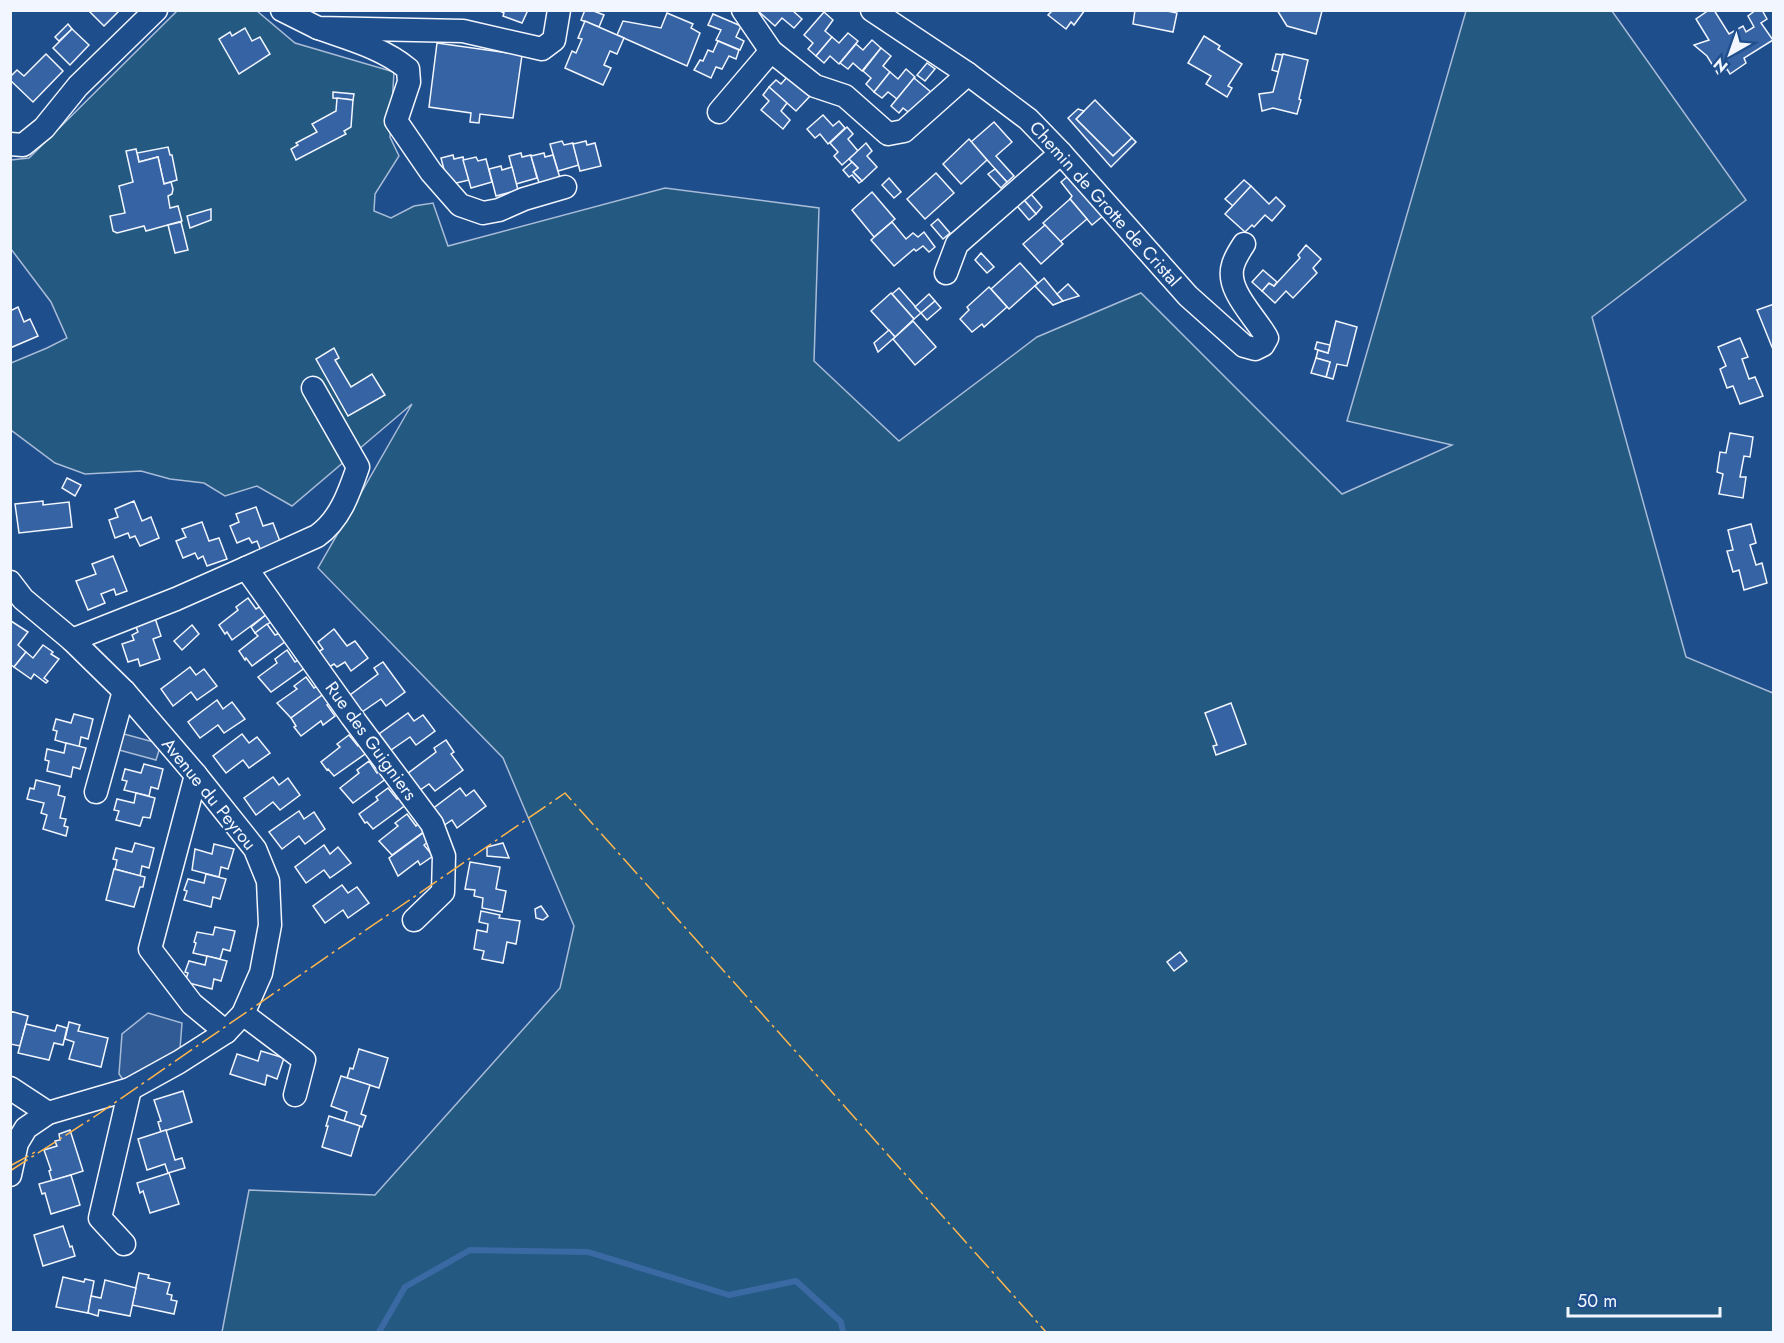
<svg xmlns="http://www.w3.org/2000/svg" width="1784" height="1343" viewBox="0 0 1784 1343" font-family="Jost,sans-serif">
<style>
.green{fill:#245a82;stroke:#a8bbd7;stroke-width:1.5}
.parking{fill:#305b95;stroke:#a8bbd7;stroke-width:1.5}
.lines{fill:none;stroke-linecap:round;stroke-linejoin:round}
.stream{stroke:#3b69a3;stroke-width:6}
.building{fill:#3563a3;stroke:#f2f6ff;stroke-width:1.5}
.minor-casing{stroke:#f2f6ff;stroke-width:25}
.minor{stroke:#1f4e8c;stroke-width:22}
.power{stroke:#ffb74d;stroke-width:1.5;stroke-dasharray:21 4.5 3 4.5;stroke-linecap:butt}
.labels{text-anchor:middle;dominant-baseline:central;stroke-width:4.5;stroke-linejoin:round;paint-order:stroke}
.street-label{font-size:18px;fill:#f2f6ff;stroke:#1f4e8c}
</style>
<rect width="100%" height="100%" fill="#1f4e8c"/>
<!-- green -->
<polygon class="green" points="177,11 257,11 295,43 394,72 390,137 399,156 375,194 374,211 391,218 414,206 433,203 448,246 665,188 819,208 814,361 899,441 1037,337 1141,293 1342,494 1452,445 1347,421 1466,11 1612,11 1746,200 1592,317 1686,657 1773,693 1773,1332 222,1332 249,1190 375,1195 560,988 574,926 503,758 318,568 412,404 292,506 257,486 225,496 204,483 170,479 141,471 85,474 55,463 11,430 11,363 47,348 67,338 51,302 11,249 11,160 29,158"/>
<!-- parking -->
<g class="parking">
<polygon points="113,731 161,744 156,760 108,747"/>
<polygon points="148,1013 182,1023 179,1062 130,1089 119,1074 122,1034"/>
</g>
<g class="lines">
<!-- stream -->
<polyline class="stream" points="379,1332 405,1287 470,1250 588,1252 729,1295 796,1281 841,1322 843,1332"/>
</g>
<!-- building -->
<g class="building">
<polygon points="88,10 120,10 104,26"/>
<polygon points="498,10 528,10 522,23 503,16 504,13"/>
<polygon points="585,10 591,10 604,15 599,27 581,20"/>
<polygon points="792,10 802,19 794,28 782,18 775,26 758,11"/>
<polygon points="1053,10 1085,10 1074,25 1071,22 1066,29 1048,15"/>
<polygon points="1135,10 1162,10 1177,13 1173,32 1133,24"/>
<polygon points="1277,10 1322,11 1316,34 1287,26"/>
<polygon points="1709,10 1714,10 1729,34 1743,26 1746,32 1754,27 1748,16 1756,10 1762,10 1767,19 1761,23 1773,40 1744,58 1746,63 1730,74 1727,69 1718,74 1707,56 1694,45 1709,40 1696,19"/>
<polygon points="824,12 833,20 825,31 832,37 816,56 808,49 813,43 804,35"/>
<polygon points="667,13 693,24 691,28 700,33 687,66 617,35 623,21 661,28"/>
<polygon points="713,14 741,26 736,37 744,41 740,50 716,40 721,30 708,25"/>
<polygon points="585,21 624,38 617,54 610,51 604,65 611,68 603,85 565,68 572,51 576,53 582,39 578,38"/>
<polygon points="68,24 72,29 59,41 55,37"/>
<polygon points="245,28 252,41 260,37 270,54 239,74 219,39 230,32 232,36"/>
<polygon points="72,29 89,45 70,65 53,48"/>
<polygon points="848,33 858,41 839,64 830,56 824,63 816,56 832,37 839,43"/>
<polygon points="1204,36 1220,46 1218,49 1242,64 1228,86 1232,88 1227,97 1206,84 1211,76 1188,63"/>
<polygon points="872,40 881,48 862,71 853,63 848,69 840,63 856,44 863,50"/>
<polygon points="718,41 739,50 736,59 729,56 722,69 716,67 711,78 694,70 700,60 703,61 708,50 713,52"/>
<polygon points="437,43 522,55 513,118 480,114 479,123 470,122 471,113 429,107"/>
<polygon points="881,48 891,56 883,66 890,72 874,92 866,84 871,78 863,71"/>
<polygon points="46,54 63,71 33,102 10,80 10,77 17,70 24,76"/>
<polygon points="1276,54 1283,55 1279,72 1272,70"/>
<polygon points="1283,54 1308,60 1299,99 1301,100 1297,114 1273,108 1262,111 1259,94 1273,92"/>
<polygon points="927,63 935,69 925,81 917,75"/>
<polygon points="906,69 915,77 897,99 888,92 882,98 874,92 890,72 898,79"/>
<polygon points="789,75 811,95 796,111 769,87 776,80 781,84"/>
<polygon points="914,78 931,92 912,115 903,108 899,113 891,106"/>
<polygon points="769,87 787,103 781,111 790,120 783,129 761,110 769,101 763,95"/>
<polygon points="333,92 354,94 353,100 333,98"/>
<polygon points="337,98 353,100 351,127 344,131 346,134 296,160 291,149 298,145 296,143 317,132 312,124 336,111"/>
<polygon points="1095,100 1132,138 1113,156 1076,119"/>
<polygon points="1078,109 1084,111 1076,119 1113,156 1132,138 1136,142 1111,167 1068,118"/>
<polygon points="823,115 833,126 839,121 845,128 828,144 820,134 815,138 807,129"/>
<polygon points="994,122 1012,142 996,156 1014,176 1007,182 971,142"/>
<polygon points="847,127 853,134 848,139 858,151 842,165 834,156 838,152 830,143"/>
<polygon points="969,139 987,160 961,184 943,164"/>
<polygon points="562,141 564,145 573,143 579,165 558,171 550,144"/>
<polygon points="586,141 587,145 595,143 601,166 580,171 573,144"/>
<polygon points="866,143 872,151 867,156 877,167 862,181 853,172 858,168 849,159"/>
<polygon points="168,147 170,155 172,155 177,180 164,184 158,157 139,162 137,153"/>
<polygon points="136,149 139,162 158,157 164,184 171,182 173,189 172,194 168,196 170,208 178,206 182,221 146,231 144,226 117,233 113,231 110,216 125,213 119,186 133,182 126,151"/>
<polygon points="521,153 522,157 531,155 537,178 516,184 509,156"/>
<polygon points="544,153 545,157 553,155 560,178 539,183 531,156"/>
<polygon points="453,155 454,159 463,157 469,180 448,185 441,158"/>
<polygon points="476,157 478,161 486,159 492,182 471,188 463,160"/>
<polygon points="852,162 858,168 853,172 862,181 859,183 852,175 849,177 843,170"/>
<polygon points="501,166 502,170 512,167 518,190 496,196 489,169"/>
<polygon points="995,169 1007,182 1001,188 988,174"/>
<polygon points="936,173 954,193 925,219 907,199"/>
<polygon points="1067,177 1104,215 1092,225 1070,199 1072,196 1061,182"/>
<polygon points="889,178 901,192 894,198 882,185"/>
<polygon points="1244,180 1251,186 1233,206 1225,199"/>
<polygon points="1251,186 1269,204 1276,197 1285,206 1272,221 1265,215 1254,227 1252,225 1245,232 1225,214"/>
<polygon points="872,192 895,219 874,237 852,210"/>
<polygon points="1030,193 1042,207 1036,214 1024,200"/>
<polygon points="1070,199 1087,219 1060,242 1043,223"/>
<polygon points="1024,200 1036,214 1029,220 1017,206"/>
<polygon points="211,209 211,220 190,228 187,216"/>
<polygon points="938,219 950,233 943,239 931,225"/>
<polygon points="181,222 188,250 175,253 168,225"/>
<polygon points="892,222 906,239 913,233 918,237 924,232 935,247 929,252 923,246 916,251 914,249 894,266 871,240"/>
<polygon points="1045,225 1063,244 1041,264 1023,244"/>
<polygon points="1306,245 1321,259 1313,268 1317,273 1293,298 1286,291 1275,303 1262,291 1269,283 1274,286 1300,258 1298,255"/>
<polygon points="981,253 994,267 987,273 975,260"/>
<polygon points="1020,263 1038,283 1009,309 991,289"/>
<polygon points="1263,270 1277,282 1274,286 1269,283 1262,291 1252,282"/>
<polygon points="1044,278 1057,294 1063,301 1053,305 1035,286"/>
<polygon points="1068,284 1079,296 1063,301 1057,294"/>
<polygon points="989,287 1007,307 984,327 982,324 972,332 960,319 969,310 967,307"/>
<polygon points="899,288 921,313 914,319 892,294"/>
<polygon points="891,293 914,319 895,337 871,311"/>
<polygon points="929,294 935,301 921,313 915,307"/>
<polygon points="935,301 941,308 927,320 921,313"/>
<polygon points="1774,304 1774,352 1757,310"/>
<polygon points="18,307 24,322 30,319 38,336 10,348 10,311"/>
<polygon points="913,321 936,347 915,365 893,339"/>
<polygon points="1336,321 1357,327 1347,366 1337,364 1333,379 1326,377 1330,362 1316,358 1318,350 1328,353"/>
<polygon points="889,330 895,337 878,352 874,343"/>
<polygon points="1740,338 1748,357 1742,359 1749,379 1755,377 1763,396 1740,404 1733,386 1727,388 1720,369 1726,366 1718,347"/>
<polygon points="1317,342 1330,345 1328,353 1315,349"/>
<polygon points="334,348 339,358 335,360 351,387 372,374 385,395 348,416 316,359"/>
<polygon points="1316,358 1330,362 1326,377 1311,373"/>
<polygon points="1730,433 1753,437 1750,457 1744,456 1740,477 1746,477 1743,498 1719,494 1723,474 1717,472 1720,452 1726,453"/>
<polygon points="67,478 81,485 75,496 62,488"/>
<polygon points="43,501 43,505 69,502 72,527 19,533 15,504"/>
<polygon points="134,501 142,521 151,517 159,538 140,546 135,536 130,538 128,533 115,538 109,520 118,517 115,509"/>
<polygon points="256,507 263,526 273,523 281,544 261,551 257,541 252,543 249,538 237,543 230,526 239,522 236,514"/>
<polygon points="202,522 209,541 219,538 227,559 207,566 203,556 198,559 195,553 183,558 176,541 186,537 182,529"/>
<polygon points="1751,524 1756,543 1750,545 1756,565 1762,563 1767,583 1744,590 1739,570 1733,572 1727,551 1733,550 1728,530"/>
<polygon points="113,556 127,591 116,595 114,589 101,594 105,603 88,610 76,581 96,574 92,564"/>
<polygon points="248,598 256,609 261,606 267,614 232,640 227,632 225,634 219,625 238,610 236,607"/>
<polygon points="267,614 272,621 255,633 251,627"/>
<polygon points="154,615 161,636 153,639 160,659 140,666 138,659 128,662 122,644 134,640 132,635 138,632 134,622"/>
<polygon points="11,621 28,632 18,645 26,652 14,667 10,664"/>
<polygon points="267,624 275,635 280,633 286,641 252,666 246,658 245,660 239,651 258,636 255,633"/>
<polygon points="192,625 199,634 182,650 174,641"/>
<polygon points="334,629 347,646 355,641 368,658 351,671 345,662 337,667 334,664 326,669 315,654 323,649 318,642"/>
<polygon points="43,645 53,652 51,654 59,659 44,678 48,681 46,683 34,674 31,679 14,667 26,652 33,658"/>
<polygon points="287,650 295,662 300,659 306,667 271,692 258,677 277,663 275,659"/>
<polygon points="383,662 405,692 386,706 381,699 362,712 350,695 378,674 374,668"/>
<polygon points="190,667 196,675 204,669 217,686 197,700 191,692 173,706 161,689"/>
<polygon points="306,677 314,688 319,685 325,693 291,718 277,703 297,689 294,686"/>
<polygon points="325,693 331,702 327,705 335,716 323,725 321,721 301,736 294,727 296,726 291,718"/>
<polygon points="217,700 223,709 232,702 245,719 224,733 218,725 200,738 188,722"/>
<polygon points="1231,703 1246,744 1216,755 1213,746 1217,745 1205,713"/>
<polygon points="408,713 414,721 423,715 435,731 416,745 410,737 391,750 379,734"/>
<polygon points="74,714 93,719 88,739 81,737 79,747 55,740 57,731 53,730 56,719 71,723"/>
<polygon points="242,734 249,743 257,737 270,753 249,768 243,760 226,773 213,756"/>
<polygon points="349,735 358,746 362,743 368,752 334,776 328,769 327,770 321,762 340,747 337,744"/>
<polygon points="446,740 454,752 451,754 463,770 435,791 429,784 420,790 407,774 436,752 434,748"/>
<polygon points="66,743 86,748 80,769 73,767 71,777 47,771 49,761 45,760 47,749 64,753"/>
<polygon points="369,761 377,773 381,769 387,778 353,803 340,788 359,773 357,770"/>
<polygon points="144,764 163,769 158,789 151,787 149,796 124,790 127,781 122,780 125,769 141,773"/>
<polygon points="273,777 279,785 288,778 300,795 280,810 273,802 256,815 244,798"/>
<polygon points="36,780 60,786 58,795 65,797 60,818 66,819 64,826 68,827 66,836 43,829 47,815 41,813 44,803 27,799 30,788 34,789"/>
<polygon points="388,788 397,799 401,796 407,804 373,829 367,822 365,823 359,814 378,800 376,797"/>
<polygon points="460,788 466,796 474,790 486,806 457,828 452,820 443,826 431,810"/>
<polygon points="136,793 155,798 150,818 143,817 140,826 116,820 119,811 114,810 117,799 134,803"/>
<polygon points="299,811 304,819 314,812 325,829 305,844 299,836 282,849 269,832"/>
<polygon points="407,814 416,826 420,822 426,830 392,855 379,841 398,826 395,823"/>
<polygon points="423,833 429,841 424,845 433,856 420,865 418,861 398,876 389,858"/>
<polygon points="135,843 154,848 149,868 142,866 140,876 115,869 117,860 113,859 116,848 132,852"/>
<polygon points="503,843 509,858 487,856 487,847"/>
<polygon points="214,844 234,849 228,869 221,867 219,877 192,870 195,849 212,854"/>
<polygon points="324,845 330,854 338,847 351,863 330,878 324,870 306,883 295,867"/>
<polygon points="470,862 500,867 496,889 506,891 502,912 482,908 483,898 474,896 475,890 465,889"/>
<polygon points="114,869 145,877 143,887 140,887 134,907 106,900"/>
<polygon points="206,874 226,879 220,899 213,897 211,907 184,900 187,891 184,890 188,879 204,883"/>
<polygon points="342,885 348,893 357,887 369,903 348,918 343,910 325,923 313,906"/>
<polygon points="541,906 548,916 543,920 536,918 535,909"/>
<polygon points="481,911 500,915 499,918 520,921 516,944 507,942 503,963 482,959 484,951 474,949 477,930 487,932 488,924 479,922"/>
<polygon points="215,927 235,931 230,951 223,949 220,959 193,953 196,943 194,942 197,932 213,935"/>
<polygon points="1180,952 1187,961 1174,971 1167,962"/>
<polygon points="207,956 227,961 221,981 214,979 212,989 185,982 188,973 185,972 189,961 205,965"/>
<polygon points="10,1011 28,1016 20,1046 10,1044"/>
<polygon points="69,1022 80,1025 78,1031 108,1038 101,1067 69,1059 74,1042 65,1039"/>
<polygon points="26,1024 55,1031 57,1025 67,1028 63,1045 54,1043 49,1060 18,1053"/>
<polygon points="359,1049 388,1058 379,1088 347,1078 350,1068 353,1069"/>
<polygon points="261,1051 284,1058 277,1079 267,1075 265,1085 230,1074 237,1054 258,1061"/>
<polygon points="341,1076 370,1085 361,1114 366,1116 362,1127 344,1121 347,1112 331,1106"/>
<polygon points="183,1091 192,1122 161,1132 158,1122 161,1121 154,1100"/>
<polygon points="329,1116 360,1126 351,1156 322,1147 328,1126 326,1126"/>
<polygon points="70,1130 83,1171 52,1181 49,1171 51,1170 44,1150 57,1146 55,1141 60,1140 59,1134"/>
<polygon points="166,1130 175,1160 182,1158 185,1168 168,1173 165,1164 147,1170 138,1139"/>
<polygon points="169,1173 179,1204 150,1213 143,1191 140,1193 137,1183"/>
<polygon points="71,1175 80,1205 51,1214 45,1193 42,1194 39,1184"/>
<polygon points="63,1226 70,1247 72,1246 75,1256 43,1266 34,1235"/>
<polygon points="139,1273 149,1275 148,1278 170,1283 167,1294 172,1295 171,1300 177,1301 174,1314 132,1305"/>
<polygon points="63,1277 84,1282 85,1279 94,1281 88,1313 56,1307"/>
<polygon points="105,1280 136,1288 130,1316 99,1310 98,1316 88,1313 91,1296 101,1298"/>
</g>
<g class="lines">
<!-- minor casing -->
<g class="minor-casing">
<g id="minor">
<polyline points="282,10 318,28 463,31 542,49 554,40 559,10"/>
<polyline points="743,10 771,51 815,86 845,96 888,134 904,131 968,74"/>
<path d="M872,10L968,74L1028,119L1061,153L1188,296L1244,346L1255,349L1263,345L1267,338C1256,317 1225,290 1233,265C1235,258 1240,250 1244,244"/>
<path d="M318,28C349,39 383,48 408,69L409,82L396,121L431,172L460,205L483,213L499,210L524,199L565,187"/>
<polyline points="719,112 771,51"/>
<polyline points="10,144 23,145 44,128 78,86 156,10"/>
<polyline points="946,273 957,244 1061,153"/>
<path d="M246,568L317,536C340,520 349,493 358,467L313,388"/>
<polyline points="10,582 23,599 72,640 124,691 196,775 255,849 268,881 270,925 261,973 243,1014 226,1032 179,1062 130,1089 48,1113 26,1128 17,1143 10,1175"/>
<polyline points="72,640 176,599 246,568 352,717 432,824 444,856 443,892 414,920"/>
<polyline points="196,775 150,949 192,1004 226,1032"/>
<polyline points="96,792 124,691"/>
<polyline points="243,1014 304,1060 295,1095"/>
<polyline points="10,1088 48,1113"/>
<polyline points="124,1244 100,1218 130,1089"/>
</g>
</g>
<!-- minor -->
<use href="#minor" class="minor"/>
<!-- power -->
<g class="power">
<polyline points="10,1166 37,1151"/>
<polyline points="10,1171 94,1117 565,793 1046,1332"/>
</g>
</g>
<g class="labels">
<!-- street labels -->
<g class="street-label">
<text transform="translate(1105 204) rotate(48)">Chemin de Grotte de Cristal</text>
<text transform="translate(371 741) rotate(54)">Rue des Guigniers</text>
<text transform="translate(209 794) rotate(51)">Avenue du Peyrou</text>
</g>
</g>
<!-- border -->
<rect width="1784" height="1343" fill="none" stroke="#f2f6ff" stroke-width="24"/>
<!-- north arrow -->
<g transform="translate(1730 54) rotate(220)" stroke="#1f4e8c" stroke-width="4.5" paint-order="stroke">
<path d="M0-4.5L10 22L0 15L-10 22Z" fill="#f2f6ff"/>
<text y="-9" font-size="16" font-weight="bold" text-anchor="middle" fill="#f2f6ff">N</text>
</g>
<!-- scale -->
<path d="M1568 1307v9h152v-9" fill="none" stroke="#f2f6ff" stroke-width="3"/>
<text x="1577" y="1307" font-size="18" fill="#f2f6ff" stroke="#1f4e8c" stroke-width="4.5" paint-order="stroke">50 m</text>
</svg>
